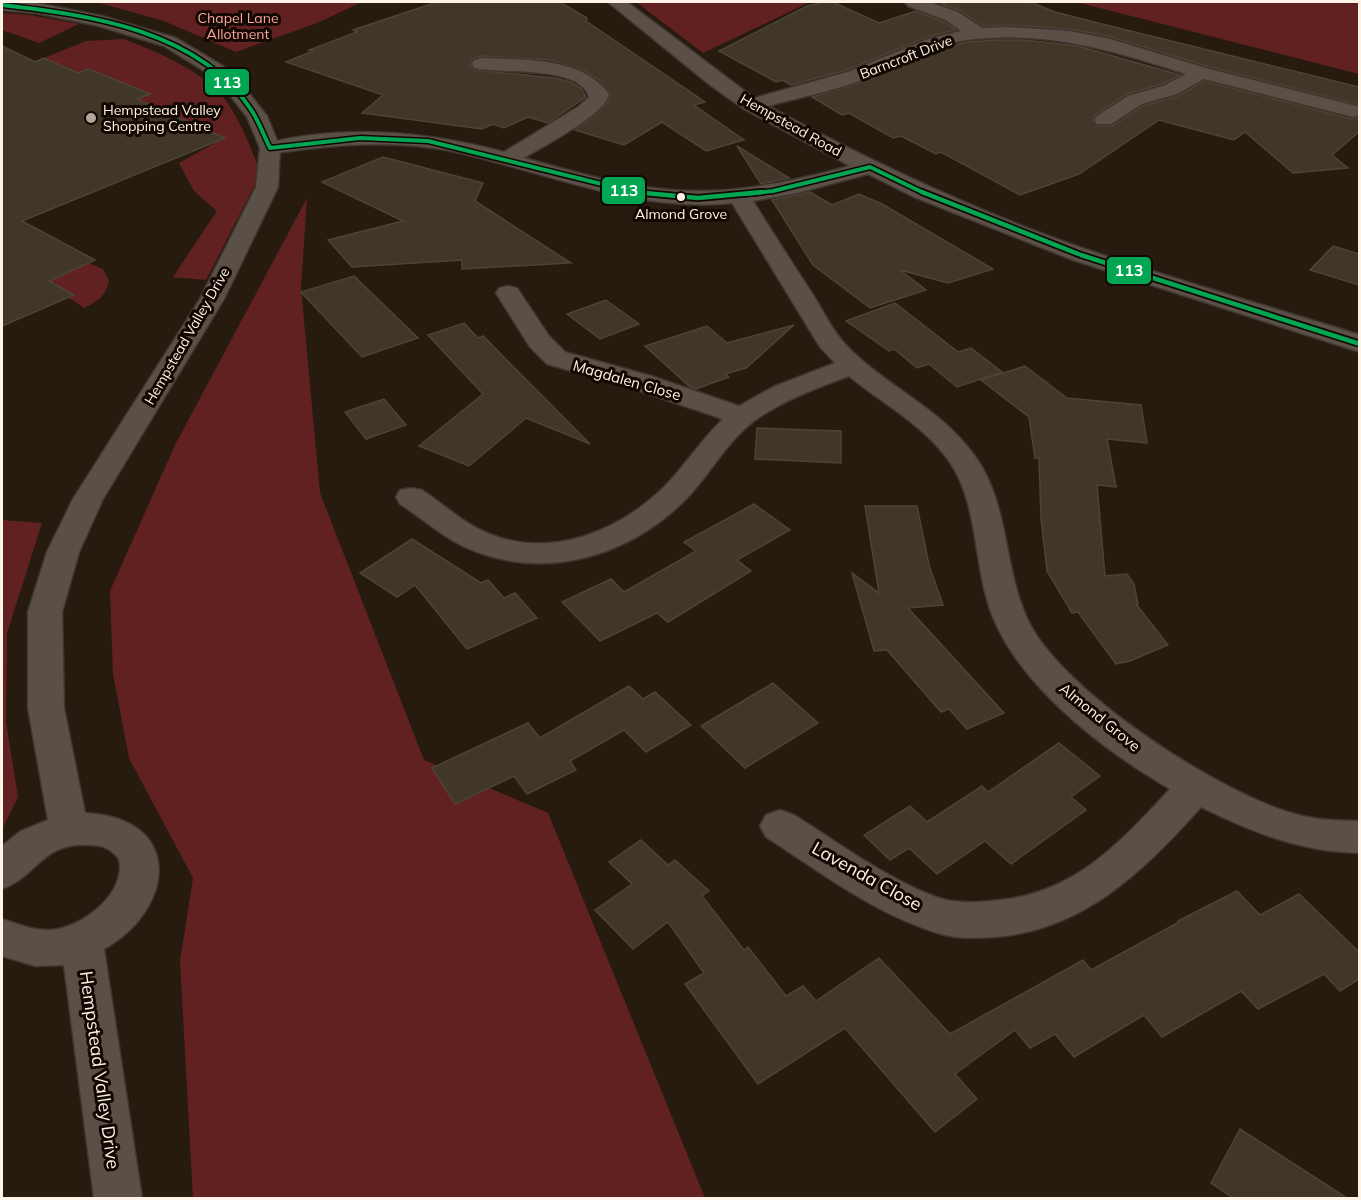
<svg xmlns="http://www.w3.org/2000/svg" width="1361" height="1200" viewBox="0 0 1361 1200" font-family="Mulish,sans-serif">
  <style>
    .green { fill: #622121 }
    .building { fill: #403728; stroke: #4d4338; stroke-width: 1.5 }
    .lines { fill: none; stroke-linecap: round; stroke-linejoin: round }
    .minor-casing { stroke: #3f362e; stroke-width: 3 }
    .tertiary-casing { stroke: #3f362e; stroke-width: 3 }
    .minor { fill: #5b5047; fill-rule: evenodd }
    .tertiary { fill: #5b5047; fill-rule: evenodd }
    .bus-1-far1-casing { stroke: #120802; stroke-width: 7 }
    .bus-1-casing { stroke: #120802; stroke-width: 8 }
    .bus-1-far1 { stroke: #00a651; stroke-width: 4 }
    .bus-1 { stroke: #00a651; stroke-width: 4.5 }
    .poi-dot { fill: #b3a79b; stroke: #120802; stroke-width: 2 }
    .bus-dot { fill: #fff2e7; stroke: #120802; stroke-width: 2 }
    .labels { text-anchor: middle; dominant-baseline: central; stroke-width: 6; stroke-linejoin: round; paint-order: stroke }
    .far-park-label { font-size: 14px; fill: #fda39f; stroke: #120802 }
    .far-street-label { font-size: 14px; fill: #fff2e7; stroke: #120802 }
    .far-poi-label { font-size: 14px; fill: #fff2e7; stroke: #120802; text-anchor: start }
    .bus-label { font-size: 14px; fill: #fff2e7; stroke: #120802 }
    .street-label { font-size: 15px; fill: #fff2e7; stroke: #120802 }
    .near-street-label { font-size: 18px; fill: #fff2e7; stroke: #120802 }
    .line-badge { stroke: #120802; stroke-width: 2 }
    .badge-label { font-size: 16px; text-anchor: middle; font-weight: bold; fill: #fff }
  </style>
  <rect width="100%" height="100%" fill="#271b0f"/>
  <g class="green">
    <polygon points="96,2 362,2 317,23 236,52 164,21"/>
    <polygon points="636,2 810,2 703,53"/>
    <polygon points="1076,2 1359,2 1359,74"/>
    <polygon points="2,13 29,15 79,24 39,43 2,30"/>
    <path d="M124 39C156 52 188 64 214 88 237 108 249 145 261 173L206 280 173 277 217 211 194 191 179 163 224 138 137 99 149 94 89 69 78 73 44 58 86 41Z"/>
    <polygon points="307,198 301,288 320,493 424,760 548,813 705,1198 193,1198 180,961 193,878 129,758 113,674 110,591 175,445"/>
    <path d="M89 263 103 269 109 281C105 296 98 302 84 308L68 297 74 294 48 281Z"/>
    <polygon points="2,520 42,523 7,633 6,722 18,797 2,829"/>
  </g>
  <g class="building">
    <polygon points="437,2 560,2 587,18 586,21 705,102 694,105 744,140 706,151 662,122 624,145 575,130 598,113 607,103 611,94 599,80 585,71 551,60 481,56 472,59 470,65 474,70 555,78 570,82 581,88 586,97 548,123 528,117 504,128 493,124 482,129 362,113 383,95 286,62 313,51 309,50 357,32 353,30"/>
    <polygon points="825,2 833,2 879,23 916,11 945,22 956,30 927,37 847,70 791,85 782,80 776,82 719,51 807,6"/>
    <polygon points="950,2 1030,2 1055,12 1094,22 1359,87 1359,105 1210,67 1111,37 1069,29 1007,25 983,26 959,10 941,4"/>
    <polygon points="996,40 1024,40 1078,46 1180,75 1162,84 1127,94 1095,115 1092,120 1097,126 1112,126 1143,106 1178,96 1204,81 1352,119 1359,117 1359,132 1332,155 1348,168 1293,173 1245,132 1234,140 1159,120 1079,174 1020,195 941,152 936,154 901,136 893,138 849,113 842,115 812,97 866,81 942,49 967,42"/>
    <polygon points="2,46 35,62 44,58 78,73 89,69 150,94 137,99 225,138 22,221 95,260 49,281 74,295 2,326"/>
    <polygon points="737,146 789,178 761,184"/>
    <polygon points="383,157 483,183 475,201 571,263 462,269 462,260 352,267 328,240 403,221 322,182"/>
    <polygon points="810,192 832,205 859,194 882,204 993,269 948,283 900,270 926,290 870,308 813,265 772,200"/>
    <polygon points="1333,246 1359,254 1359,285 1310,270"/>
    <polygon points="354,276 418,338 362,357 301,292"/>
    <polygon points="606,300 639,324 600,339 567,314"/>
    <polygon points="895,303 958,352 971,348 1002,372 957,387 929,364 917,368 894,349 889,351 846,321"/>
    <polygon points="464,323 478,338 483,336 590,444 526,418 469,466 419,446 483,394 428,335"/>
    <polygon points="794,325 746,368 725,374 729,377 696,389 689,386 645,346 707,326 727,343"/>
    <polygon points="1025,366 1067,398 1141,405 1147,443 1107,439 1116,487 1097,485 1105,576 1127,574 1134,584 1138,604 1136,604 1168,645 1130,661 1116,664 1078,612 1072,613 1047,571 1041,518 1039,458 1035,458 1029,417 981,380"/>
    <polygon points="384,399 406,425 366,439 345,412"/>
    <polygon points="757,428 841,431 841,463 755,459"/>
    <polygon points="754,504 790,530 737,560 751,571 668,622 657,613 600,641 562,602 611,579 624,592 696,551 684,542"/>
    <polygon points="865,506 917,506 929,565 943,605 908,608 1004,713 967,729 949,709 941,712 887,650 874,651 852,573 879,593"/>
    <polygon points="412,539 481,583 488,580 504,598 515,593 537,618 467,649 415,585 397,597 360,573"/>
    <polygon points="773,683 818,723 745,768 701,726"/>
    <polygon points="629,686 643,699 655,692 691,725 646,752 624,730 570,761 576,770 527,794 514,776 455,804 432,768 528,723 540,738"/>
    <polygon points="1059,743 1100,776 1071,797 1086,810 1011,864 985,841 937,874 909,848 890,860 864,835 910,806 927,822 982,786 988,792"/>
    <polygon points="641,840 668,865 675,860 709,891 702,896 744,950 748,947 786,996 803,986 816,1001 879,958 950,1034 1083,960 1091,970 1179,922 1178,921 1237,891 1260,915 1299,894 1359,952 1359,979 1340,991 1324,974 1258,1009 1241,991 1162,1037 1144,1015 1074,1057 1055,1034 1030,1048 1015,1030 955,1074 977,1099 935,1132 845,1028 758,1084 685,984 704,973 668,922 633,949 595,910 632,884 609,862"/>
    <polygon points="1240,1129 1347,1198 1233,1198 1211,1183"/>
  </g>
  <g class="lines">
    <defs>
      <path id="minor" d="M608 2H627L754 98 848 72 928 39 961 31 946 20 908 6 905 2H929L958 12 982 28 1007 27 1069 31 1110 39 1209 69 1360 107V115L1353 117 1204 79 1177 94 1142 104 1111 124H1097L1094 120 1097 116 1128 96 1163 86 1186 74C1112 50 1046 30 967 40 932 45 898 66 865 79 834 91 800 97 768 106 872 162 979 213 1091 251 1180 281 1270 307 1360 335V352L1073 260 914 197 868 174 797 193 753 201C773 233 794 266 815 298 824 313 833 331 845 344 884 386 940 407 974 455 1009 502 1003 563 1026 616 1056 688 1220 794 1295 814 1316 820 1338 821 1360 821V853C1301 852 1252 832 1201 807 1145 870 1084 930 995 937 978 938 958 939 941 934 876 915 822 873 766 837L760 826 766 815 780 810 794 815C839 843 885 878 936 897 952 903 973 903 990 901 1072 896 1117 846 1170 789 1101 749 1006 677 986 596 974 552 976 500 949 461 924 425 883 404 849 376 817 388 783 400 754 421 726 442 710 475 686 499 628 558 541 582 465 547 441 536 422 518 400 504L396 497 400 490 411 488 422 490C443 504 463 523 487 533 551 560 620 531 666 485 686 464 702 439 723 419L631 388 547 364 530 347 496 293 499 288 508 286 517 288 549 336 565 352 651 376 739 406 773 387 835 363 820 347 732 203C634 213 544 171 451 151 391 139 330 145 270 154L263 152 260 148 263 144C343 124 425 131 504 152L578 107 589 97C581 65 499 74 474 68L472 64 474 60 481 58C522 60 582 56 609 94 605 115 543 146 524 158 582 174 640 192 700 191 752 191 801 179 850 166L744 109 710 85Z"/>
      <path id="tertiary" d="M2 2 36 3 102 16 176 38 223 66 240 82 267 116 280 148 278 187 224 299 103 499 79 552 62 612 64 708 85 813C185 818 175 909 104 949L142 1198H94L64 965 35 966 2 956V919C18 924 33 931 52 930 83 927 127 893 119 859 111 849 103 845 91 845 42 841 38 876 2 889V846L21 831 48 820 28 708V612L47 552 73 499 200 299 256 187 260 148 247 117 226 90 209 74 164 46 99 26 36 13 2 10Z"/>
    </defs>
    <use href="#minor" class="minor-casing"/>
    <use href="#tertiary" class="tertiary-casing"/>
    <use href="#minor" class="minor"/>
    <use href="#tertiary" class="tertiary"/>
    <defs>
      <g id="bus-1-far1">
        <path d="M2 5C89 15 200 30 252 111 259 122 264 136 270 148L360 138 428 141 642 194"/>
        <polyline points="746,194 773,191 870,167 926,194"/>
      </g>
      <g id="bus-1">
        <polyline points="634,192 698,198 762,192"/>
        <polyline points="922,192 1081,255 1360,344"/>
      </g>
    </defs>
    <use href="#bus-1-far1" class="bus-1-far1-casing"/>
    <use href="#bus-1" class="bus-1-casing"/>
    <use href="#bus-1-far1" class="bus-1-far1"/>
    <use href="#bus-1" class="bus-1"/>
  </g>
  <circle class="poi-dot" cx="91" cy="118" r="6"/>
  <circle class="bus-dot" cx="681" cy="197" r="5"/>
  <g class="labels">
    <g class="far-park-label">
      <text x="238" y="18">Chapel Lane<tspan x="238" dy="16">Allotment</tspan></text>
    </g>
    <g class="far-street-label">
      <text transform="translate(906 57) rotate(-21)">Barncroft Drive</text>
      <text transform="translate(791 125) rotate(29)">Hempstead Road</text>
      <text transform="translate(187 336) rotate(-60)">Hempstead Valley Drive</text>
    </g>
    <g class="far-poi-label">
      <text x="103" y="110">Hempstead Valley<tspan x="103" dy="16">Shopping Centre</tspan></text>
    </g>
    <g class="bus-label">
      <text x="681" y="214">Almond Grove</text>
    </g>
    <g class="street-label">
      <text transform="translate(627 380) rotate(16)">Magdalen Close</text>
      <text transform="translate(1100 717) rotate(39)">Almond Grove</text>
    </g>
    <g class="near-street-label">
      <text transform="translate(867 876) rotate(29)">Lavenda Close</text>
      <text transform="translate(100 1070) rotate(82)">Hempstead Valley Drive</text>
    </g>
  </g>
  <g class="line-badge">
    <rect x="204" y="68" width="46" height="28" rx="6" fill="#00a651"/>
    <rect x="601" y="176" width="45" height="29" rx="6" fill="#00a651"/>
    <rect x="1106" y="256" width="46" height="29" rx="6" fill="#00a651"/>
  </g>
  <g class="badge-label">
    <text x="227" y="88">113</text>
    <text x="624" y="196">113</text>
    <text x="1129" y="276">113</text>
  </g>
  <rect width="1361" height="1200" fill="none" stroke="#fff2e7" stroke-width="6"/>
</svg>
